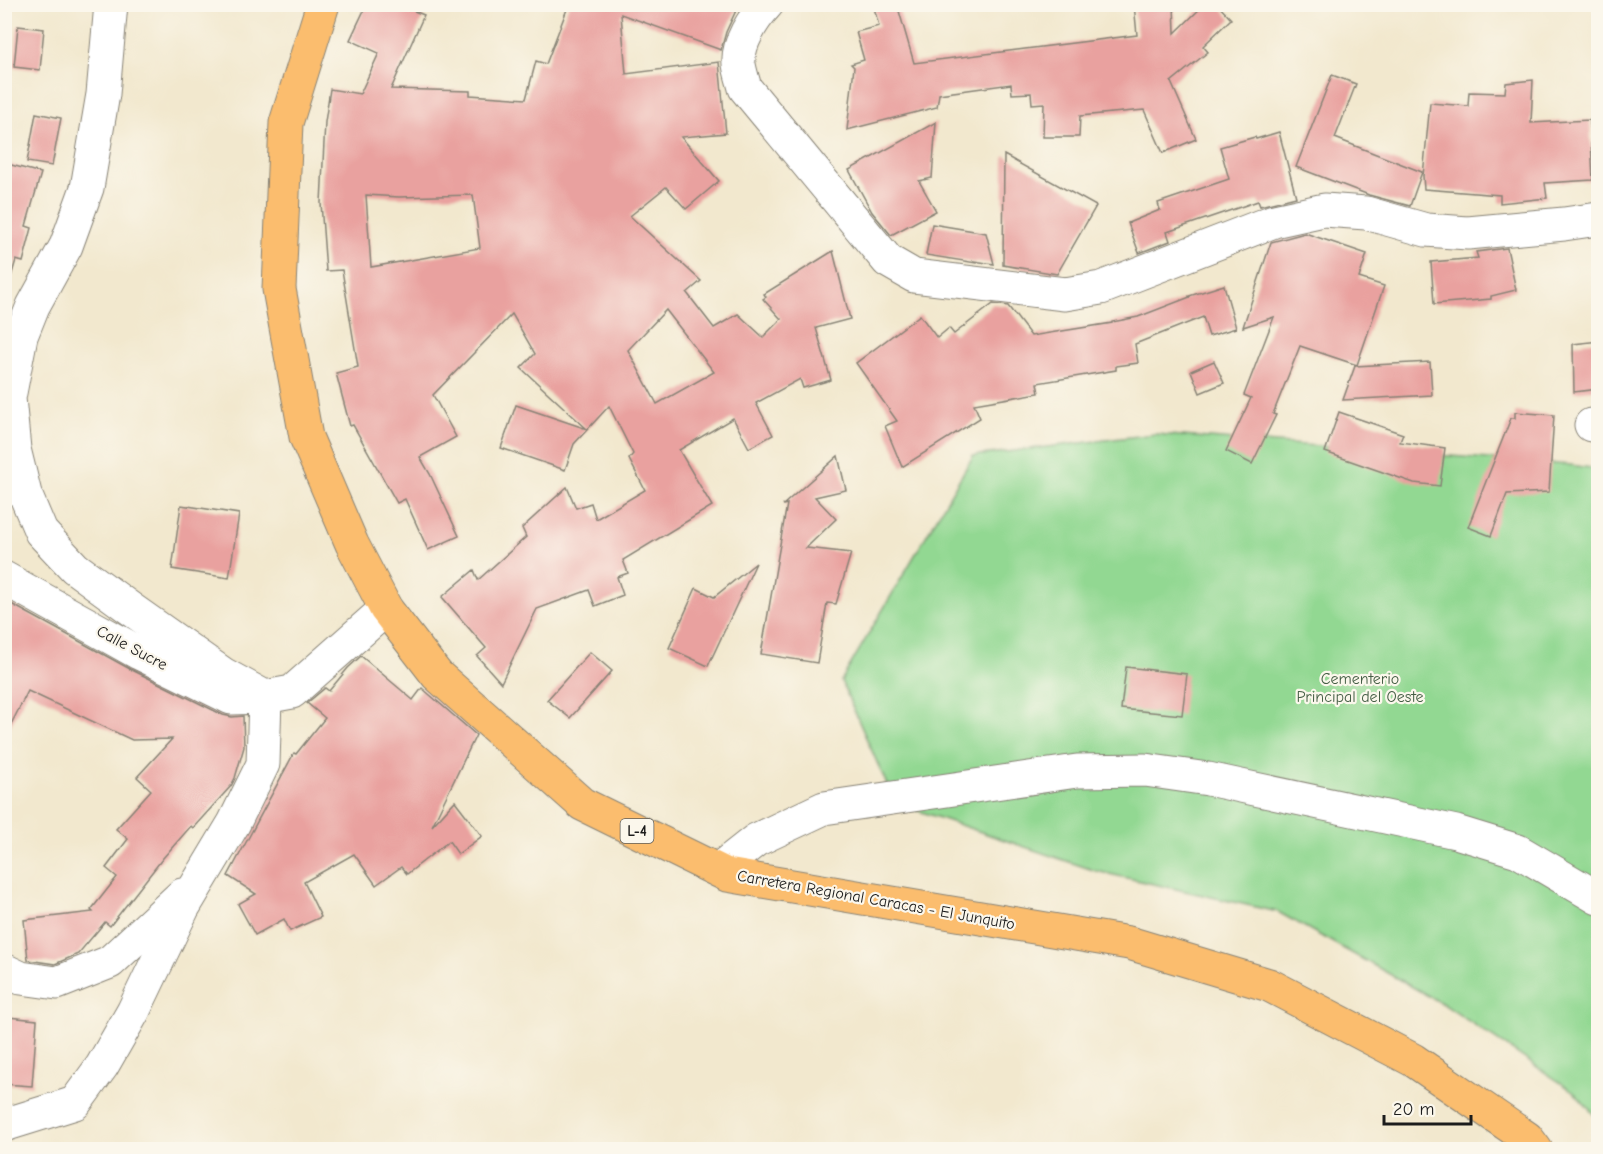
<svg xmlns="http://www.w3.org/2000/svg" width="1603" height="1154" viewBox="0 0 1603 1154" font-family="'Comic Neue',sans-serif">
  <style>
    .green { fill: #92d892; stroke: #577a57; stroke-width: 1.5 }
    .building { fill: #e9a19f; fill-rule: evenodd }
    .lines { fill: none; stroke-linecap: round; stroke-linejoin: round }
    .minor-casing { stroke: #878275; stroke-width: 35 }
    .major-casing { stroke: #878275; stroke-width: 35 }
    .minor { stroke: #fff; stroke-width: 33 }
    .major { stroke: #fbbd6e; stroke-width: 33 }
    .labels { text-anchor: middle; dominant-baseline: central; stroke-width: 4.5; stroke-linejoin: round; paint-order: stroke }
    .shield { fill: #fbf7ec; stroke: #5f5e5a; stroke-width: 1.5 }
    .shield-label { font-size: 15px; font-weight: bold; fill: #1c1c1c }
    .street-label { font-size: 16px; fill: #1c1c1c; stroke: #fbf7ec }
    .park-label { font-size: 16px; fill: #455e45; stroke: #fbf7ec }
  </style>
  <rect width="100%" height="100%" fill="#fbf7ec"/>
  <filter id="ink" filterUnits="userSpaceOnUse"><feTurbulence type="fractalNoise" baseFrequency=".0167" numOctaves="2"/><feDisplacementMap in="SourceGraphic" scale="12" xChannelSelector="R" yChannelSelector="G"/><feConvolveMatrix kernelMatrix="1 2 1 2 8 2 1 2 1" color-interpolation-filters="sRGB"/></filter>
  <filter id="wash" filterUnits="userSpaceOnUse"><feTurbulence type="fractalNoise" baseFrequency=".008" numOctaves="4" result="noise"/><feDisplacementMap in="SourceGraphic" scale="24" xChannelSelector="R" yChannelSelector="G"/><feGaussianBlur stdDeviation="1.35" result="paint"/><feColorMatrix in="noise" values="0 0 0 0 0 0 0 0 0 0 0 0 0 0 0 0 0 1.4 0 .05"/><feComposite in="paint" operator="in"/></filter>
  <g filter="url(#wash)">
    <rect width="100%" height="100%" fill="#f2e8ce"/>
    <polygon class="green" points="1155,434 1570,465 1598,469 1598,1119 1573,1091 1443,1004 1278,912 1096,871 895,803 841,681 973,456"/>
    <g id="blocks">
      <g class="building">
        <path d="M367 4H417L414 11 424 15 391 89 470 91V95L526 99 536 61 546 64 569 4H739L726 32 721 50 621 14 626 74 719 62 726 133 681 137 719 181 686 209 666 187 630 216 701 281 687 293 714 328 738 314 763 337 781 319 763 299 766 297 764 294 833 251 850 319 816 328 831 380 803 388 800 379 756 403 773 435 749 448 733 418 679 450 712 506 623 560 628 573 617 577 623 595 595 606 589 590 537 609 501 683 477 656 486 648 442 597 474 570 478 580 526 537 522 528 567 487 576 508 591 503 596 519 645 490 629 459 633 454 609 406 574 444 565 470 501 448 516 405 587 429 521 368 535 354 512 314 433 395 456 437 420 457 430 474 459 536 428 550 405 499 397 503 353 425 350 426 336 373 358 367 342 270 326 271 321 203 325 122 330 89 360 94 379 53 350 40ZM366 195 399 197 473 195 480 248 371 267ZM666 310 714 372 657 404 628 350Z"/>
        <polygon points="873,4 897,4 914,63 1137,35 1134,4 1174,4 1175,33 1205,4 1217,4 1231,19 1203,46 1208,52 1171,82 1196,139 1163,153 1144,110 1080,116 1079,137 1043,137 1044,103 1032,104 1031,93 1012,94 1011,84 939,94 937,107 847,130 854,67 851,64 864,60 856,32 879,26"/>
        <polygon points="18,26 44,29 40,70 14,67"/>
        <polygon points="1332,75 1356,84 1335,138 1422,172 1410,206 1369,195 1296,167"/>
        <polygon points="1533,80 1531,123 1590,120 1593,180 1545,183 1547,198 1500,203 1500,195 1424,189 1423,176 1430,103 1468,106 1469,92 1505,93 1506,83"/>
        <polygon points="36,113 61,118 52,166 27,162"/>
        <polygon points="936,122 932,178 919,181 936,211 891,235 872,212 849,170"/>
        <polygon points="1279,132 1296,197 1260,206 1258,201 1167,232 1170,241 1139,253 1128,223 1160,210 1158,203 1229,179 1220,147 1255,137 1256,139"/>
        <polygon points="1004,155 1096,206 1057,274 1003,265"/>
        <polygon points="4,163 41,173 26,226 32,228 23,262 16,260 11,277 4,276"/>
        <polygon points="932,224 986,233 994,264 974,261 976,263 926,255"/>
        <polygon points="1305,233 1367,254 1359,278 1384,286 1357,365 1300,346 1273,414 1276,415 1252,464 1226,451 1251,398 1244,395 1274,317 1243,327 1271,242"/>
        <polygon points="1507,248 1516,290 1491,296 1491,299 1434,304 1431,262 1478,258 1476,252"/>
        <polygon points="1224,285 1236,328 1209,336 1203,317 1135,344 1138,363 1116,366 1116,370 1037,383 1039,393 974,404 980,418 902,467 885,426 897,421 856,363 920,315 937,338 949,328 954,334 993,304 1008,306 1031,336 1112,323 1112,322 1138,317 1190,297 1189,296"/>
        <polygon points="1599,341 1599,389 1574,392 1573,344"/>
        <polygon points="1214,361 1224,383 1200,393 1191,371"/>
        <polygon points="1430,362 1432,395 1343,400 1355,366"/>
        <polygon points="1339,412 1403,434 1400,442 1445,448 1440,486 1414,483 1325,452"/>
        <polygon points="1515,412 1554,415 1549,492 1507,494 1491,536 1468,527 1511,418 1515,418"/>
        <polygon points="838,456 846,490 815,497 836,519 806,548 851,553 836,604 827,603 817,663 761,654 787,504 783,505"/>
        <polygon points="181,505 239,514 229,578 172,569"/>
        <polygon points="756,563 708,666 669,648 696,588 714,597"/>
        <polygon points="4,600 130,669 223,715 232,717 243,716 244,747 235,778 231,786 193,828 191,826 163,858 110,926 105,922 78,954 55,964 28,960 24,920 93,912 91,910 117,877 106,868 128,839 116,829 151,790 137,777 172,739 132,740 28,691 4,738"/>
        <polygon points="590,652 612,671 570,718 547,700"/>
        <polygon points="361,656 413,700 422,688 476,735 432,826 455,801 482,836 458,854 449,841 407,874 401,867 376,885 354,854 304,882 321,917 290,931 284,919 255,935 238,904 256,894 228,876 294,753 296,754 325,718 307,703 325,688 329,691 348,668"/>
        <polygon points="1126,667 1187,674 1182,715 1121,709"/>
        <polygon points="8,1017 37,1020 32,1086 4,1084 4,1061"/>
      </g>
    </g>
  </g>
  <g filter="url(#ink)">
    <use href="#blocks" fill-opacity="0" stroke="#878275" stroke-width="1.5"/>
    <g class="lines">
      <defs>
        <g id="minor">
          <polyline points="111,4 103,94 87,188 66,246 33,306 21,336 9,398 14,449 25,494 41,532 75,568 131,609 223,674 265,697 292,692 386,609"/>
          <path d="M767 4C753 19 737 44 739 64 740 72 743 80 745 88L888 261 914 276 1065 294 1101 288 1274 221 1324 210 1366 213 1426 230 1468 233 1564 224 1598 219"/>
          <polyline points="1591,425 1598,426"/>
          <polyline points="4,578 139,653 231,698 265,697 263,764 234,823 183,908 133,1012 102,1066 75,1103 4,1125"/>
          <polyline points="718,870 756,840 824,808 1077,771 1145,770 1208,779 1456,832 1518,851 1598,898"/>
          <polyline points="4,970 21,978 57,983 110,962 182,895"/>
        </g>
        <polyline id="major" points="323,4 286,123 279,289 306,437 352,544 386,609 437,675 582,804 727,875 1129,943 1269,985 1413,1060 1527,1138 1536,1150"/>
      </defs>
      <use href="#minor" class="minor-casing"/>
      <use href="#major" class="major-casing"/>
      <use href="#minor" class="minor"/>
      <use href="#major" class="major"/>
    </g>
  </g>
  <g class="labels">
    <rect class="shield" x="620.5" y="819" width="33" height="24" rx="4.5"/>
    <g class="shield-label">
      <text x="637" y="831">L-4</text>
    </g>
    <g class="street-label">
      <text transform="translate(132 648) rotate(28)">Calle Sucre</text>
      <text transform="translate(876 900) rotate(10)">Carretera Regional Caracas - El Junquito</text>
    </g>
    <g class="park-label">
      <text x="1360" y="679">Cementerio<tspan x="1360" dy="18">Principal del Oeste</tspan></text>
    </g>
  </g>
  <rect width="1603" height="1154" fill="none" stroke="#fbf7ec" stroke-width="24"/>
  <path d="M1384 1115v9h87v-9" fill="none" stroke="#1c1c1c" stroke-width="3"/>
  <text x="1393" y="1115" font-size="18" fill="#1c1c1c" stroke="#fbf7ec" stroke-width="4.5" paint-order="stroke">20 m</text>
</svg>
